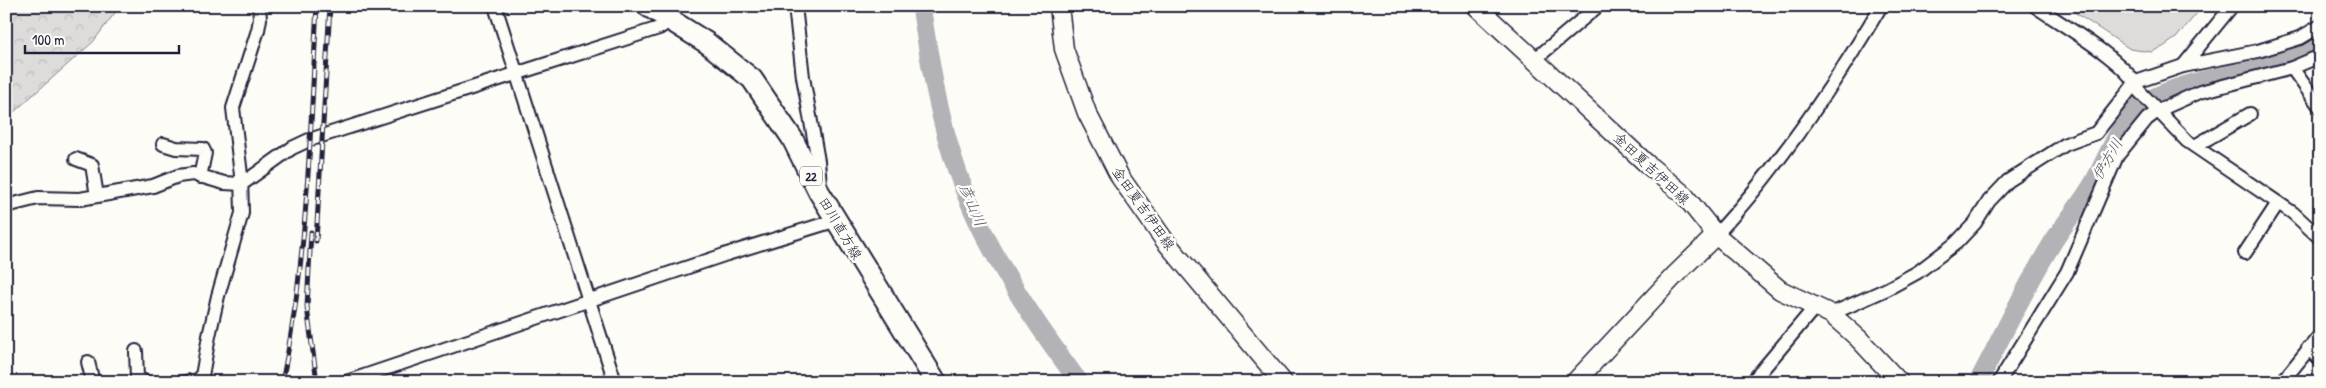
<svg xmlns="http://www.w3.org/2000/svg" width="2326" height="388" viewBox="0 0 2326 388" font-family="'Patrick Hand','Klee One',sans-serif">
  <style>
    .grass { fill: #dddcdb; stroke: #807f8b }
    .forest { fill: url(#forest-crowns); stroke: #807f8b }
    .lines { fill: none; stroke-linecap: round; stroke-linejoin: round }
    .river { stroke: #b2b2b7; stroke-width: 19 }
    .street-casing { stroke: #22223b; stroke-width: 16 }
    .secondary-casing { stroke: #22223b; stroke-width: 21 }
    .primary-casing { stroke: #22223b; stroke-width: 24 }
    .street { stroke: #fdfcf7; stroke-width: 12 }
    .secondary { stroke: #fdfcf7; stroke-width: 18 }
    .primary { stroke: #fdfcf7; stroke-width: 20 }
    .rail-casing { stroke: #22223b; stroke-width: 5 }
    .rail { stroke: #fdfcf7; stroke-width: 3; stroke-dasharray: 9; stroke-linecap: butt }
    .labels { text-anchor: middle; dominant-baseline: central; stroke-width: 5; stroke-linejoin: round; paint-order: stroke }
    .shield { fill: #fdfcf7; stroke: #646373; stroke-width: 1 }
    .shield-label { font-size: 12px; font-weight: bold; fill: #22223b }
    .street-label { font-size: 14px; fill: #22223b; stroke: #fdfcf7 }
    .water-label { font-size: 15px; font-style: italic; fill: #545466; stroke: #fdfcf7 }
  </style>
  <defs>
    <pattern id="forest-crowns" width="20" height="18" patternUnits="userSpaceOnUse" patternTransform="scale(1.25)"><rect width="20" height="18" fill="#dddcdb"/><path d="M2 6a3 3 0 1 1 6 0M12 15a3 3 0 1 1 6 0" fill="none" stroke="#bdbcbd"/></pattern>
  </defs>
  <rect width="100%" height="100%" fill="#fdfcf7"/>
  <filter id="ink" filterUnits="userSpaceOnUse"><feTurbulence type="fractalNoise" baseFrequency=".02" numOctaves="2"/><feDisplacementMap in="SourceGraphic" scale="10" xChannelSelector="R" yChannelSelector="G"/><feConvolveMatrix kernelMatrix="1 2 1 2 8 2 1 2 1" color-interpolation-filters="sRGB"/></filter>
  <g filter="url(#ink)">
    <polygon class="grass" points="2065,6 2203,6 2176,38 2163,47 2151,52 2130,49"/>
    <polygon class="forest" points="6,6 120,6 93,42 6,119"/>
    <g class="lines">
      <g class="river">
        <path d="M921 6C930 64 939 121 959 176 985 249 1033 320 1079 382"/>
        <path d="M1978 382C2003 335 2025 287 2053 242 2066 221 2082 203 2094 182 2108 157 2121 116 2147 101 2201 71 2271 77 2320 38"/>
      </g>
      <defs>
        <g id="street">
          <polyline points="495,6 615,382"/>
          <polyline points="795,6 803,77 818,161 820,184"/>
          <path d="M2035 6C2062 25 2130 63 2139 91L2187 141 2293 213 2320 238"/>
          <polyline points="1533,61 1598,6"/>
          <polyline points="2183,66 2232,6"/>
          <polyline points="2292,68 2320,107"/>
          <polyline points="163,144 176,148 203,149 205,153 200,177"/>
          <polyline points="2195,146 2250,114"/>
          <polyline points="76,159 92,165 97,196"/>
          <polyline points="6,206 38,198 80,199 97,196 153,186 178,176 193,174 224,183 242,184 292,148 309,140 659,28 670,21 672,6"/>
          <path d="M1716 235C1779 166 1833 87 1881 6"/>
          <polyline points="2245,253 2278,203"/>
          <polyline points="1831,314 1887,289 1918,272 1956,243 1975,223 1989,201 2008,181 2066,144 2096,133 2136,82 2183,66 2258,51 2300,38 2320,26"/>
          <polyline points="2308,348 2320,360"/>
          <polyline points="136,351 137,378 146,382"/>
          <polyline points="88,362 93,382"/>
          <polyline points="184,382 201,380"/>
          <polyline points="201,382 209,336 218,296 242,213 241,175 233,108 258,30 260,19 259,6"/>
          <polyline points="346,382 727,254 837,220"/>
          <polyline points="1752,382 1815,307"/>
          <polyline points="1999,382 2067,272 2117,156 2147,119 2159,110 2200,92 2292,68 2320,56"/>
          <polyline points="2282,382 2320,335"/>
        </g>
        <g id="secondary">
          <polyline points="1059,6 1064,49 1087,113 1120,177 1165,241 1283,382"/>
          <polyline points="1476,6 1647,164 1684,195 1716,235 1780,290 1831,314 1858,338 1899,382"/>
          <polyline points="1575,382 1675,275 1716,235"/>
        </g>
        <polyline id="primary" points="648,6 707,43 752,79 792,138 819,192 936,382"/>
      </defs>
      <use href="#street" class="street-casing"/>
      <use href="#secondary" class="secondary-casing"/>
      <use href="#primary" class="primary-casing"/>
      <use href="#street" class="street"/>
      <use href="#secondary" class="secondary"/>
      <use href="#primary" class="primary"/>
      <defs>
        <g id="rail">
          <polyline points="311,232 307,307 317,382"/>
          <polyline points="316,241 330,6"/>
          <path d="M282 382C308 259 310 132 317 6"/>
        </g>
      </defs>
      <use href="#rail" class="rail-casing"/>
      <use href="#rail" class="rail"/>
    </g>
  </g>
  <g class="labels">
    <rect class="shield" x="800" y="166.5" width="22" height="19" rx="4"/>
    <g class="shield-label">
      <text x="811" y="176">22</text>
    </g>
    <g class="street-label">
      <text transform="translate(1652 168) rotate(43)">金田夏吉伊田線</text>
      <text transform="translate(1144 208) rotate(55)">金田夏吉伊田線</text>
      <text transform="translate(841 228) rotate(59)">田川直方線</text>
    </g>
    <g class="water-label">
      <text transform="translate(2107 159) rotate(-60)">伊方川</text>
      <text transform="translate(973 205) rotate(67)">彦山川</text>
    </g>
  </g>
  <rect width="2326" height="388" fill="none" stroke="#fdfcf7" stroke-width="25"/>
  <rect x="12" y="12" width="2301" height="363" fill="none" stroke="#22223b" stroke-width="2" filter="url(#ink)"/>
  <path d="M25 45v8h154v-8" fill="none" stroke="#22223b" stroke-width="2.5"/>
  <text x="32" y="45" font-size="15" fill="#22223b" stroke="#fdfcf7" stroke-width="4" paint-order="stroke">100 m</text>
</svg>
